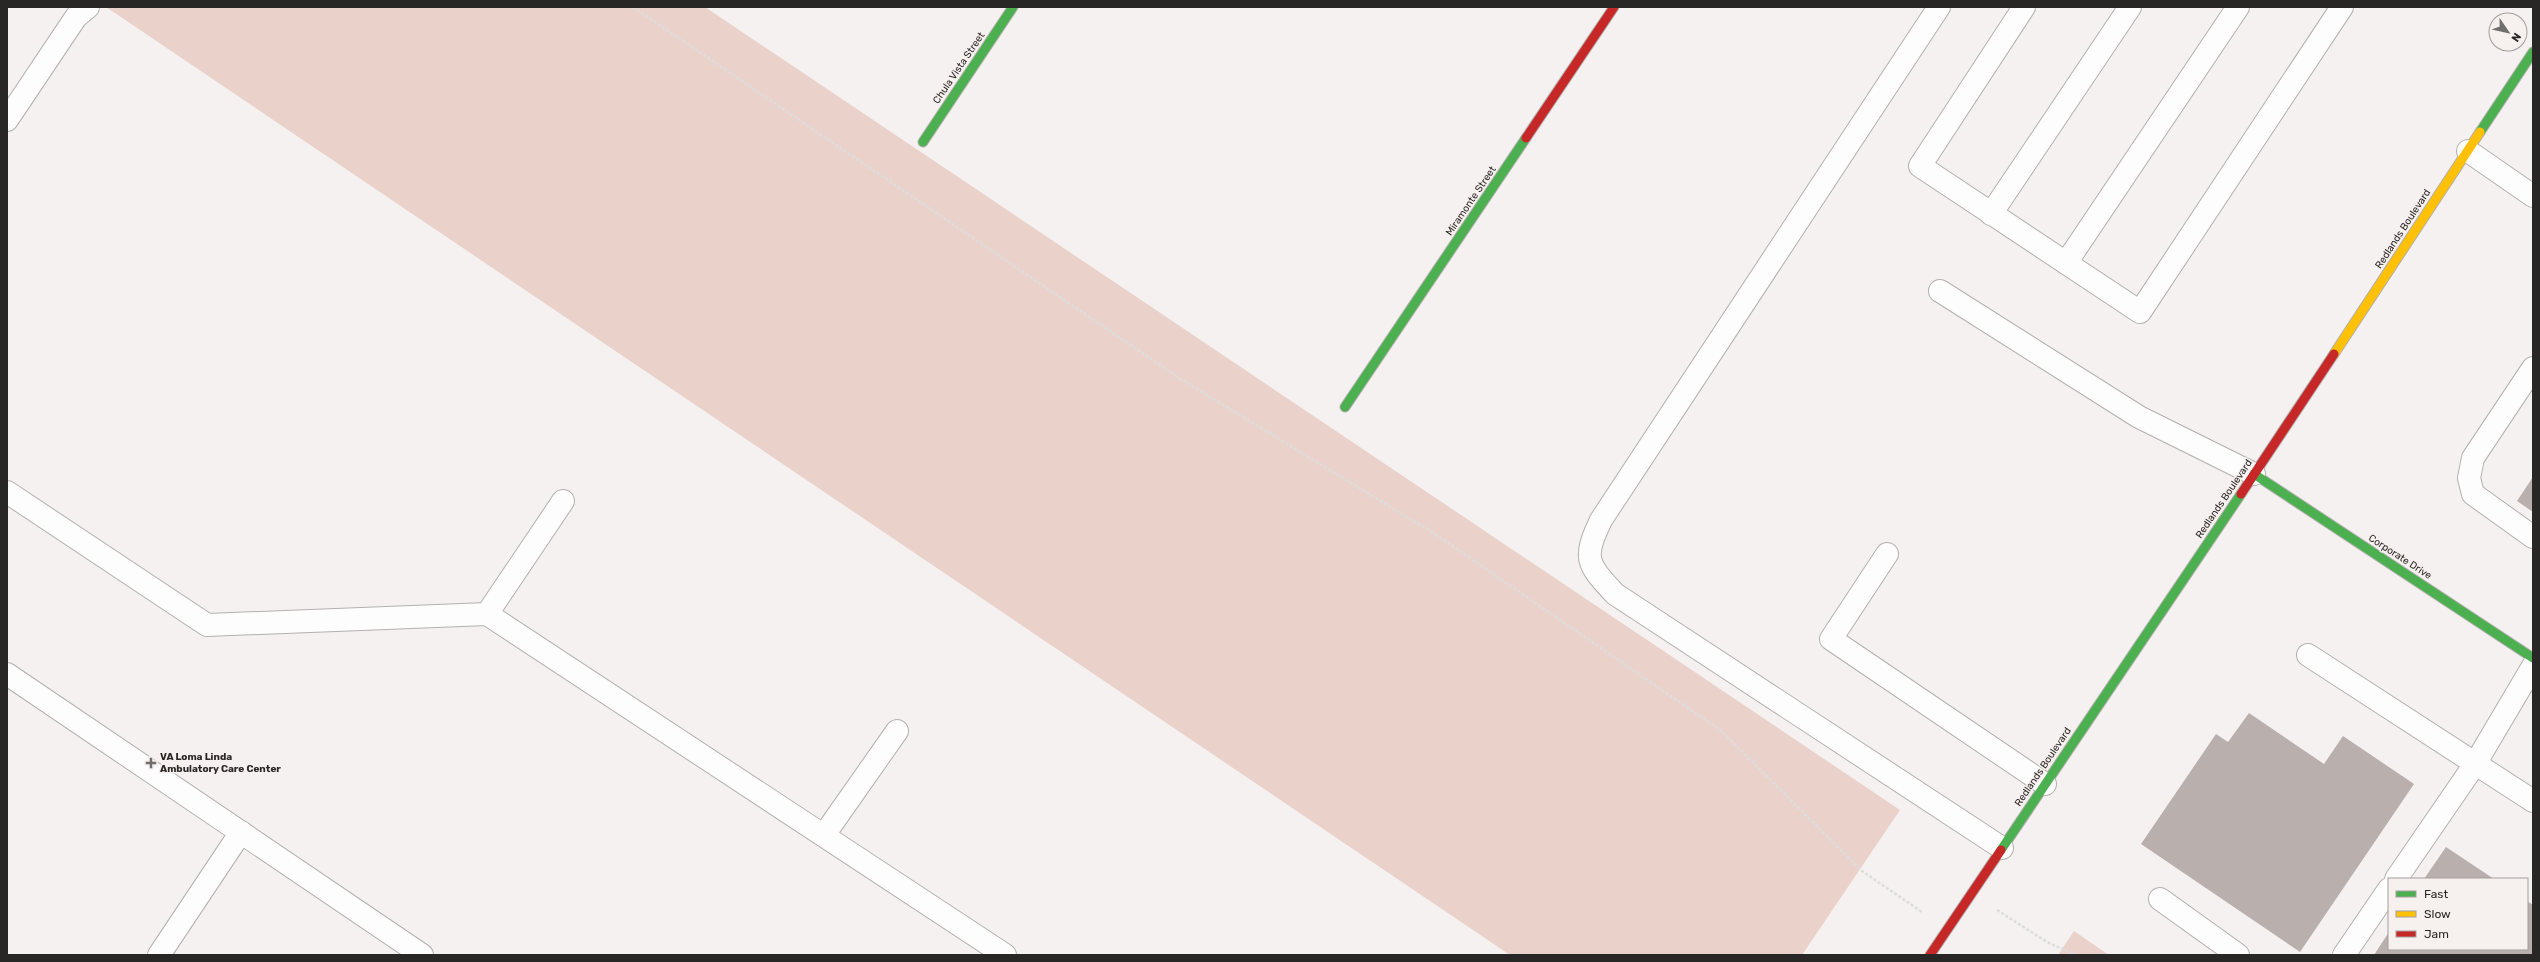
<svg xmlns="http://www.w3.org/2000/svg" width="2540" height="962" viewBox="0 0 2540 962" font-family="Rubik,sans-serif">
  <style>
    .green { fill: #ead2cb }
    .building { fill: #b9b0ad }
    .lines { fill: none; stroke-linecap: round; stroke-linejoin: round }
    .lane-casing { stroke: #b3b0af; stroke-width: 24 }
    .fast-casing { stroke: #b3b0af; stroke-width: 11 }
    .slow-casing { stroke: #b3b0af; stroke-width: 11 }
    .jam-casing { stroke: #b3b0af; stroke-width: 11 }
    .path { stroke: #dcdcdc; stroke-width: 2.5; stroke-dasharray: 3 2; stroke-linecap: butt }
    .lane { stroke: #fdfdfd; stroke-width: 22 }
    .fast { stroke: #4caf50; stroke-width: 9 }
    .slow { stroke: #ffc107; stroke-width: 9 }
    .jam { stroke: #c62828; stroke-width: 9 }
    .poi-dot { fill: #706e6d; stroke: #f6f0ee; stroke-width: 1.5 }
    .labels { text-anchor: middle; dominant-baseline: central; stroke-width: 3; stroke-linejoin: round; paint-order: stroke }
    .street-label { font-size: 10px; fill: #292726; stroke: #f6f0ee }
    .poi-label { font-size: 10px; font-weight: bold; fill: #292726; stroke: #f6f0ee; text-anchor: start }
  </style>
  <rect width="100%" height="100%" fill="#f4f1f0"/>
  <g class="green">
    <polygon points="106,7 705,7 1900,810 1802,955 1510,955"/>
    <polygon points="2074,931 2109,955 2058,955"/>
  </g>
  <g class="building">
    <polygon points="2533,477 2533,512 2517,501"/>
    <polygon points="2249,713 2324,764 2343,736 2414,784 2300,952 2141,844 2216,734 2228,742"/>
    <polygon points="2446,847 2494,879 2424,879"/>
    <polygon points="2527,901 2533,905 2533,955 2374,955 2389,932 2389,949 2527,949"/>
  </g>
  <g class="lines">
    <defs>
      <g id="lane">
        <path d="M1939 7 1601 520C1583 558 1586 563 1615 594L2002 848"/>
        <polyline points="2024,7 1920,166 2140,312 2342,7"/>
        <polyline points="7,120 76,17 88,7"/>
        <polyline points="2468,151 2533,196"/>
        <polyline points="1991,214 2130,7"/>
        <polyline points="2066,263 2238,7"/>
        <polyline points="1940,291 2139,417 2254,474"/>
        <polyline points="2533,368 2473,458 2469,478 2473,494 2533,537"/>
        <polyline points="7,492 207,625 487,614 1005,955"/>
        <polyline points="1887,554 1831,639 2045,784"/>
        <polyline points="487,614 563,501"/>
        <polyline points="2308,655 2533,801"/>
        <polyline points="7,674 422,955"/>
        <polyline points="824,835 897,731"/>
        <polyline points="2396,879 2475,764 2533,666"/>
        <polyline points="2160,899 2238,955"/>
        <polyline points="159,955 241,832"/>
        <polyline points="2344,955 2389,889"/>
      </g>
      <g id="fast">
        <polyline points="2480,132 2533,52"/>
        <polyline points="923,142 1013,7"/>
        <polyline points="1345,407 1526,138"/>
        <polyline points="2254,474 2533,658"/>
        <polyline points="2001,850 2241,494"/>
      </g>
      <polyline id="slow" points="2334,354 2480,132"/>
      <g id="jam">
        <polyline points="1526,138 1614,7"/>
        <polyline points="2241,494 2334,354"/>
        <polyline points="1930,955 2001,850"/>
      </g>
    </defs>
    <use href="#lane" class="lane-casing"/>
    <use href="#fast" class="fast-casing"/>
    <use href="#slow" class="slow-casing"/>
    <use href="#jam" class="jam-casing"/>
    <g class="path">
      <polyline points="633,7 1179,378 1438,536 1720,730 1862,871 1922,912"/>
      <polyline points="1997,910 2047,942 2076,955"/>
    </g>
    <use href="#lane" class="lane"/>
    <use href="#fast" class="fast"/>
    <use href="#slow" class="slow"/>
    <use href="#jam" class="jam"/>
  </g>
  <path class="poi-dot" d="M149 757h4v4h4v4h-4v4h-4v-4h-4v-4h4z"/>
  <g class="labels">
    <g class="street-label">
      <text transform="translate(959 68) rotate(-56)">Chula Vista Street</text>
      <text transform="translate(1471 201) rotate(-56)">Miramonte Street</text>
      <text transform="translate(2403 229) rotate(-57)">Redlands Boulevard</text>
      <text transform="translate(2224 499) rotate(-56)">Redlands Boulevard</text>
      <text transform="translate(2400 557) rotate(33)">Corporate Drive</text>
      <text transform="translate(2043 767) rotate(-56)">Redlands Boulevard</text>
    </g>
    <g class="poi-label">
      <text x="160" y="757">VA Loma Linda<tspan x="160" dy="12">Ambulatory Care Center</tspan></text>
    </g>
  </g>
  <rect width="2540" height="962" fill="none" stroke="#292726" stroke-width="16"/>
  <rect x="2388" y="878" width="140" height="72" fill="#f6f0ee" stroke="#a4a09e"/>
  <rect x="2396" y="891" width="20" height="6" fill="#4caf50" stroke="#a4a09e"/>
  <text x="2424" y="898" font-size="12" fill="#292726">Fast</text>
  <rect x="2396" y="911" width="20" height="6" fill="#ffc107" stroke="#a4a09e"/>
  <text x="2424" y="918" font-size="12" fill="#292726">Slow</text>
  <rect x="2396" y="931" width="20" height="6" fill="#c62828" stroke="#a4a09e"/>
  <text x="2424" y="938" font-size="12" fill="#292726">Jam</text>
  <g transform="translate(2508 32) rotate(124)"><circle r="19" fill="#f6f0ee" stroke="#a4a09e"/>
  <path d="M0-3L7 15L0 10L-7 15Z" fill="#706e6d"/>
  <text y="-6" font-size="11" font-weight="bold" text-anchor="middle" fill="#292726">N</text>
  </g>
</svg>
